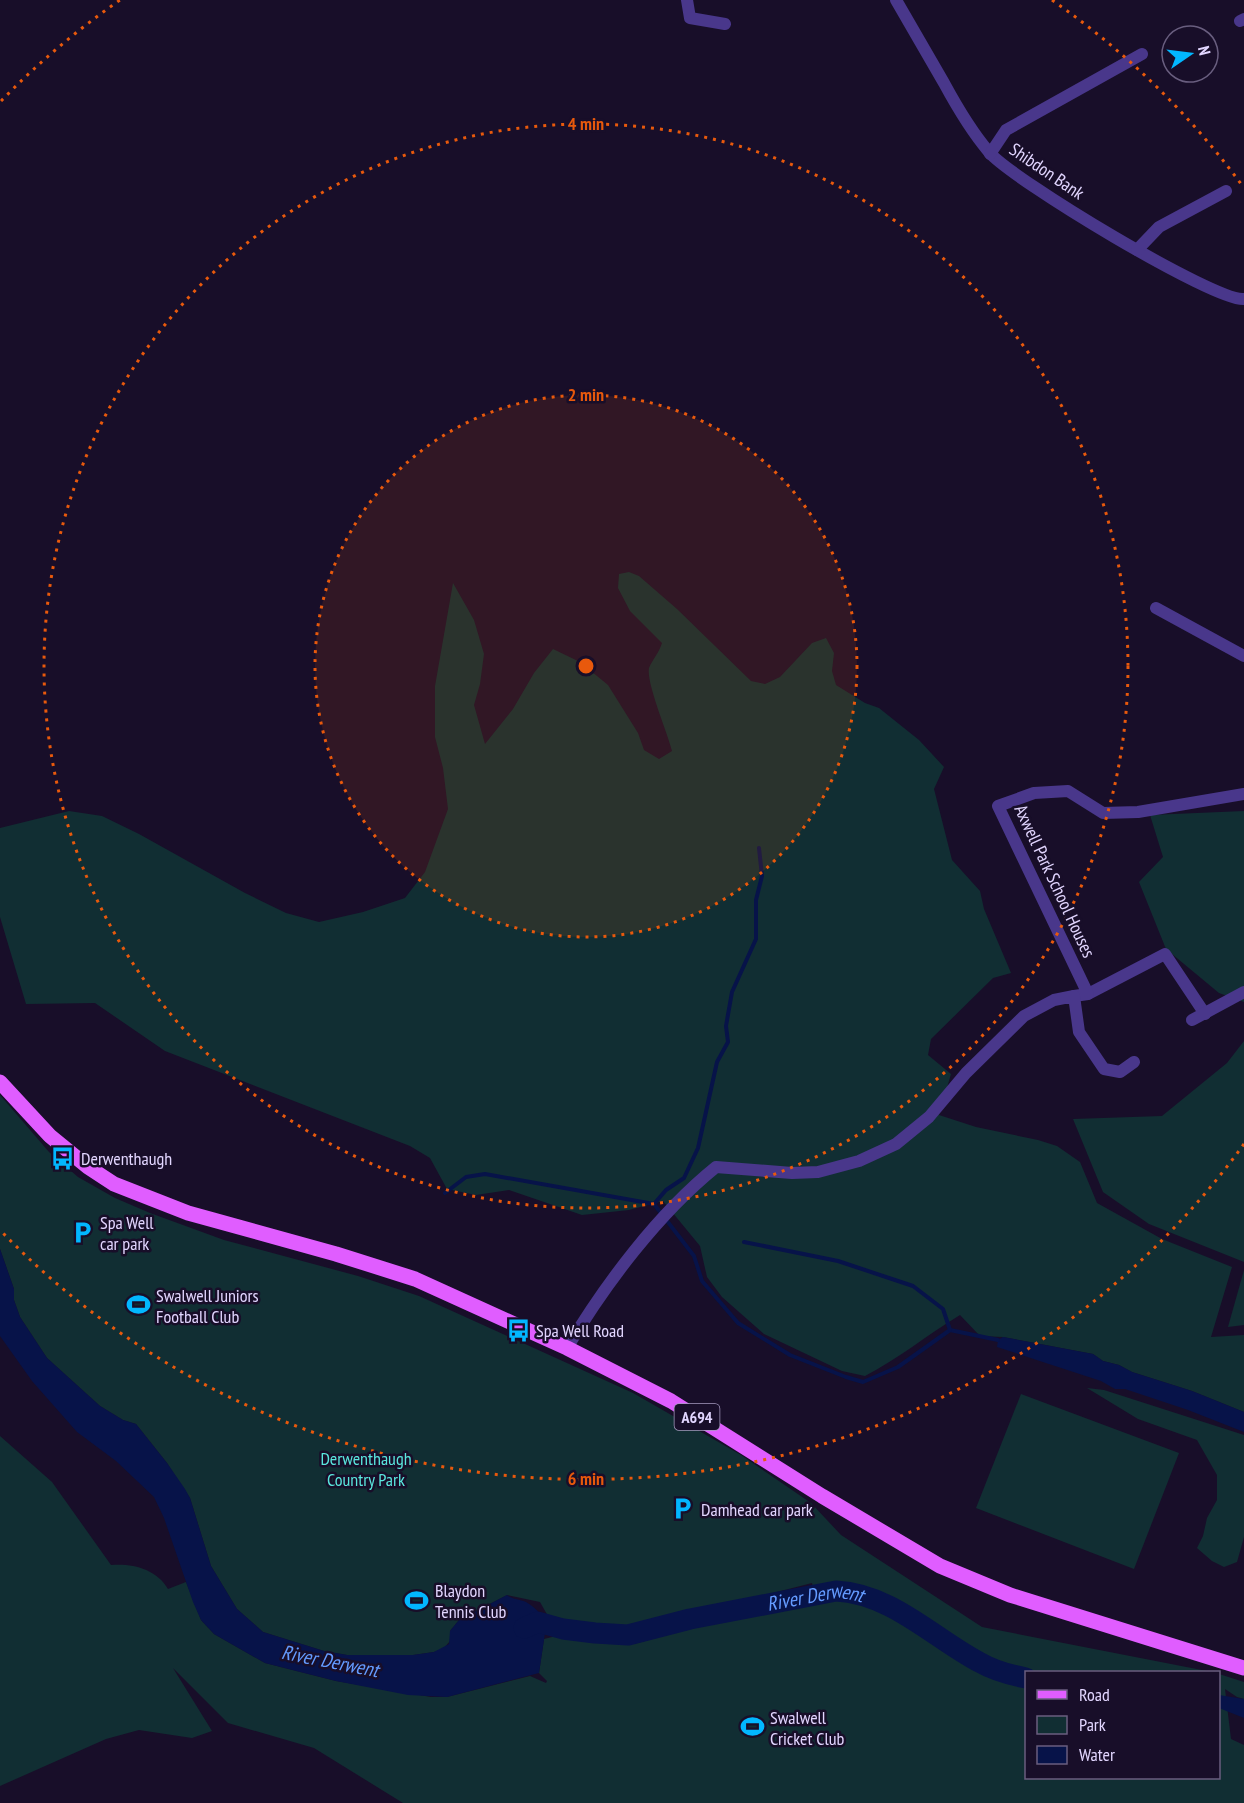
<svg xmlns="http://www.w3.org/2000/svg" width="1244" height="1803" viewBox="0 0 1244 1803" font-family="'PT Sans Narrow',sans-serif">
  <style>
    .green { fill: #112e33 }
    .water { fill: #071349 }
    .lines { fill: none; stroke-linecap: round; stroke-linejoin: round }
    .stream { stroke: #071349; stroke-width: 4 }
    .river { stroke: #071349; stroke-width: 21 }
    .minor { stroke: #49378b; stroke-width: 12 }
    .primary { stroke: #e05dff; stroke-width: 15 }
    .ring { fill: none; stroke: #e8590c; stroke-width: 3; stroke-dasharray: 3 6 }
    .labels { text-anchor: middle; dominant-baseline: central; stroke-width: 5; stroke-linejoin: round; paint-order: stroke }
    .shield { fill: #180e29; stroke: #a59abf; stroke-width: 1.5 }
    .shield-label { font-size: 16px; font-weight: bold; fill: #e2d6ff }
    .street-label { font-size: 18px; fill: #e2d6ff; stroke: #180e29 }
    .poi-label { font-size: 18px; fill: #e2d6ff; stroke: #180e29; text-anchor: start }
    .park-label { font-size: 18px; fill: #5ae7de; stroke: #180e29 }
    .water-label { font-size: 20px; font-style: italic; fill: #649bff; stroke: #180e29 }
    .centre { fill: #e8590c; stroke: #180e29; stroke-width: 3 }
    .ring-label { font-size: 18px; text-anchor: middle; font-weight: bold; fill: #e8590c; stroke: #180e29; stroke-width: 5; stroke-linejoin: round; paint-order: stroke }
  </style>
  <rect width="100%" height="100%" fill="#180e29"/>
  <g class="green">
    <path d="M629 572 639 576 677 609 751 681 765 684 780 677 812 643 826 638 834 653 832 671 836 685 865 703 879 708 919 740 944 767 934 789 952 860 980 891 984 909 1011 973 993 978 931 1039 928 1055 951 1074 939 1115 976 1127 1038 1140 1057 1146 1080 1162 1097 1203 1162 1239 1232 1267 1211 1337 1244 1335V1412L1192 1391 1132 1372 1119 1365 1103 1361 1093 1354 1003 1337 980 1336 960 1315C927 1335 898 1359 865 1376L842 1371 764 1334 722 1297 707 1277 700 1246 663 1201 629 1210 582 1215 509 1190 476 1195 447 1189 430 1158 410 1146 165 1051 95 1003 26 1004 0 917V828L69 811 102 816 139 834 245 893 286 913 319 922 363 912 405 898 425 872 448 809 443 768 435 737V686L453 583 474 620 484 654 480 684 474 705 485 744 513 709 534 673 553 649 580 662 608 685 638 733 644 750 659 759 672 751C668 734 646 683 649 668 652 660 659 653 662 643L630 611 618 588 619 574Z"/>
    <polygon points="1244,811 1244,1002 1219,993 1166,949 1139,882 1163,857 1150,815"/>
    <polygon points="1244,1041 1244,1262 1149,1224 1103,1192 1073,1119 1162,1116 1227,1063"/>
    <path d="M0 1095 49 1152 78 1177 115 1198 150 1213 224 1240 358 1276 419 1296 633 1393 741 1455 811 1503 841 1535 982 1627 1212 1672H1026V1778H1218L1219 1674 1244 1682V1699L1237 1697 1225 1689 1231 1739 1244 1745V1803H403L314 1748 228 1723 173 1668 212 1731 192 1738 139 1730 106 1739 0 1786V1436L52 1482 111 1565C132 1563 157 1569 168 1589L186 1582 201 1620 214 1634 265 1663 336 1681 431 1697H447L530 1676 546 1683 547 1681 539 1673 544 1639 556 1636 585 1641 634 1644 681 1631 743 1617 817 1604 812 1583 741 1601 691 1609 630 1627 575 1628 553 1625 540 1602 507 1595 459 1620 450 1631V1641L444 1648 434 1652 413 1655H347L324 1651 263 1632 237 1609 211 1566 190 1498 167 1463 136 1424 123 1420 100 1406 47 1358 20 1317 14 1300V1289L0 1249Z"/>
    <polygon points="1244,1270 1244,1325 1228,1327"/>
    <polygon points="1087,1388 1104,1390 1244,1435 1244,1537 1237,1562 1224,1567 1212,1561 1197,1548 1203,1536 1207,1518 1217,1500 1217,1475 1197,1440 1138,1419"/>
    <polygon points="1021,1394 1179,1453 1134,1569 976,1508"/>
  </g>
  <g class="water">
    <path d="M0 1249 14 1289V1300L20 1317 47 1358 100 1406 123 1420 136 1424 167 1463 185 1489 190 1498 211 1566 237 1609 263 1632 324 1651 347 1655H413L434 1652 449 1644 450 1631 459 1620 507 1595C513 1600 519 1599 526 1602 537 1608 544 1618 551 1628L545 1633 539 1673 447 1697 408 1695 336 1681 265 1663 214 1634 201 1620 193 1602 164 1518 154 1497 116 1461 77 1432 32 1381 0 1336Z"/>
    <polygon points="1003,1337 1093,1354 1103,1361 1119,1365 1132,1372 1192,1391 1244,1412 1244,1432 1188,1410 1125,1389 1115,1389 1101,1381 997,1347 998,1340"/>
    <polygon points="1219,1695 1244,1699 1244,1718 1219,1708"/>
  </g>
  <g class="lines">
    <g class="stream">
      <polyline points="445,1193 466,1177 485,1174 654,1204 694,1256 702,1281 738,1323 790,1355 846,1377 863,1382 898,1367 950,1330 998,1340"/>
      <polyline points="654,1204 666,1190 684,1178 698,1148 717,1062 728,1042 726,1026 732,992 756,939 756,900 762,876 759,848"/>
      <polyline points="744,1242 838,1261 913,1286 943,1309 950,1330"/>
    </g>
    <path class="river" id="s1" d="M524 1628 538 1622 563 1629 595 1633 628 1635 690 1619 836 1591C892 1594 932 1637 979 1662 993 1670 1010 1675 1026 1678"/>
    <g class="minor">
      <polyline points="687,0 690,18 725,24"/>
      <path d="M896 0C912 28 928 55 944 83 957 107 971 131 989 152 1011 179 1215 302 1244 299"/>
      <polyline points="1240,21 1244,19"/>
      <polyline points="990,154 1006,130 1142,54"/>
      <polyline points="1137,250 1159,227 1226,191"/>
      <polyline points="1156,608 1244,656"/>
      <polyline points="1088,994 1165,954 1205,1014"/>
      <polyline points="1074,996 1088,994 998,806 1034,793 1068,791 1103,813 1138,812 1244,794"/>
      <polyline points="1192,1020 1244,992"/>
      <path d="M567 1348C606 1283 658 1214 716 1167L792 1173 818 1172 859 1161 896 1144 929 1117 966 1073 1024 1016 1054 1000 1074 996 1079 1032 1104 1069 1120 1072 1134 1062"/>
    </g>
    <polyline class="primary" points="0,1082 50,1136 88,1167 114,1184 188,1213 336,1254 415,1279 567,1348 671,1401 822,1496 940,1566 1010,1595 1244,1668"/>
  </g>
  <circle cx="586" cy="666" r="271" fill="#e8590c" fill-opacity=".12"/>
  <g class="ring">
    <circle cx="586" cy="666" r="271"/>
    <circle cx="586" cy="666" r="542"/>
    <path d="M1244 1144A813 813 0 0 1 1 1231M1 101A813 813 0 0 1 120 0M1052 0A813 813 0 0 1 1244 188"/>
  </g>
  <defs>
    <symbol id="bus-bare" viewBox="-9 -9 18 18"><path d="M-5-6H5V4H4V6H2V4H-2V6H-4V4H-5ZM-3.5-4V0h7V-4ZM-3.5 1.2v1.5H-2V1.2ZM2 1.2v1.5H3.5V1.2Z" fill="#02b7ff" stroke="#180e29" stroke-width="2.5" paint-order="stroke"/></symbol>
    <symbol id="parking-bare" viewBox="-9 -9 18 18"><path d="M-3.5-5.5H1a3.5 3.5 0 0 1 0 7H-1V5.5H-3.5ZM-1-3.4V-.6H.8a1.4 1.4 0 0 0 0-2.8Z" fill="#02b7ff" stroke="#180e29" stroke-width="2.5" paint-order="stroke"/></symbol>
    <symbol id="stadium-bare" viewBox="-9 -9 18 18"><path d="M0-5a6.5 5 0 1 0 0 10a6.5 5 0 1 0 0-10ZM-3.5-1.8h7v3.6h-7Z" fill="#02b7ff" stroke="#180e29" stroke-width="2.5" paint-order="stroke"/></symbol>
  </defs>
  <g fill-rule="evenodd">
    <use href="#bus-bare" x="46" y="1142" width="33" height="33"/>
    <use href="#parking-bare" x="66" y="1216" width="33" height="33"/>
    <use href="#stadium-bare" x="122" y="1288" width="33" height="33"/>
    <use href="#bus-bare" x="502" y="1314" width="33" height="33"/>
    <use href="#parking-bare" x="666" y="1492" width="33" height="33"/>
    <use href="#stadium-bare" x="400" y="1584" width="33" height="33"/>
    <use href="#stadium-bare" x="736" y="1710" width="33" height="33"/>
  </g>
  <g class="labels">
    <rect class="shield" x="674.5" y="1404" width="45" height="26" rx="4.5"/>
    <g class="shield-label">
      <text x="697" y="1417">A694</text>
    </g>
    <g class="street-label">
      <text transform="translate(1047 171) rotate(34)">Shibdon Bank</text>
      <text transform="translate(1055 881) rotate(65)">Axwell Park School Houses</text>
    </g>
    <g class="poi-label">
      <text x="81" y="1158">Derwenthaugh</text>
      <text x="100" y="1222">Spa Well<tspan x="100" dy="21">car park</tspan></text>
      <text x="156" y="1295">Swalwell Juniors<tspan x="156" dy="21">Football Club</tspan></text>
      <text x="536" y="1330">Spa Well Road</text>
      <text x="701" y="1509">Damhead car park</text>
      <text x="435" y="1590">Blaydon<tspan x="435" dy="21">Tennis Club</tspan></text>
      <text x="770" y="1717">Swalwell<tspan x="770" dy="21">Cricket Club</tspan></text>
    </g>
    <g class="park-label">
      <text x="366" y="1458">Derwenthaugh<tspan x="366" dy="21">Country Park</tspan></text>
    </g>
    <g class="water-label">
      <text stroke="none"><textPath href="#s1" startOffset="298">River Derwent</textPath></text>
      <text transform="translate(330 1661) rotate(11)">River Derwent</text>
    </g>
  </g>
  <circle cx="586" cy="666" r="9" class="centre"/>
  <g class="ring-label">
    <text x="586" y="130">4 min</text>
    <text x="586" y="401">2 min</text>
    <text x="586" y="1485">6 min</text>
  </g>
  <rect x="1025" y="1671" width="195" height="108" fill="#180e29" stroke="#695e7f" stroke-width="1.5"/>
  <rect x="1037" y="1690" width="30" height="9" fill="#e05dff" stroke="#695e7f" stroke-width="1.5"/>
  <text x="1079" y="1701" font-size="18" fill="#e2d6ff">Road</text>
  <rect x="1037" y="1716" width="30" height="18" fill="#112e33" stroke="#695e7f" stroke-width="1.5"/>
  <text x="1079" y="1731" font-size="18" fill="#e2d6ff">Park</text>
  <rect x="1037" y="1746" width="30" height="18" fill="#071349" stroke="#695e7f" stroke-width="1.5"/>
  <text x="1079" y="1761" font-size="18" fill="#e2d6ff">Water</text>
  <g transform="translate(1190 54) rotate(76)"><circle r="28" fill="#180e29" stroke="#695e7f" stroke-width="1.5"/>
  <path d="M0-4.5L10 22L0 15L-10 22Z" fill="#02b7ff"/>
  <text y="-9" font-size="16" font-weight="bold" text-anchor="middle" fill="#e2d6ff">N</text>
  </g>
</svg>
